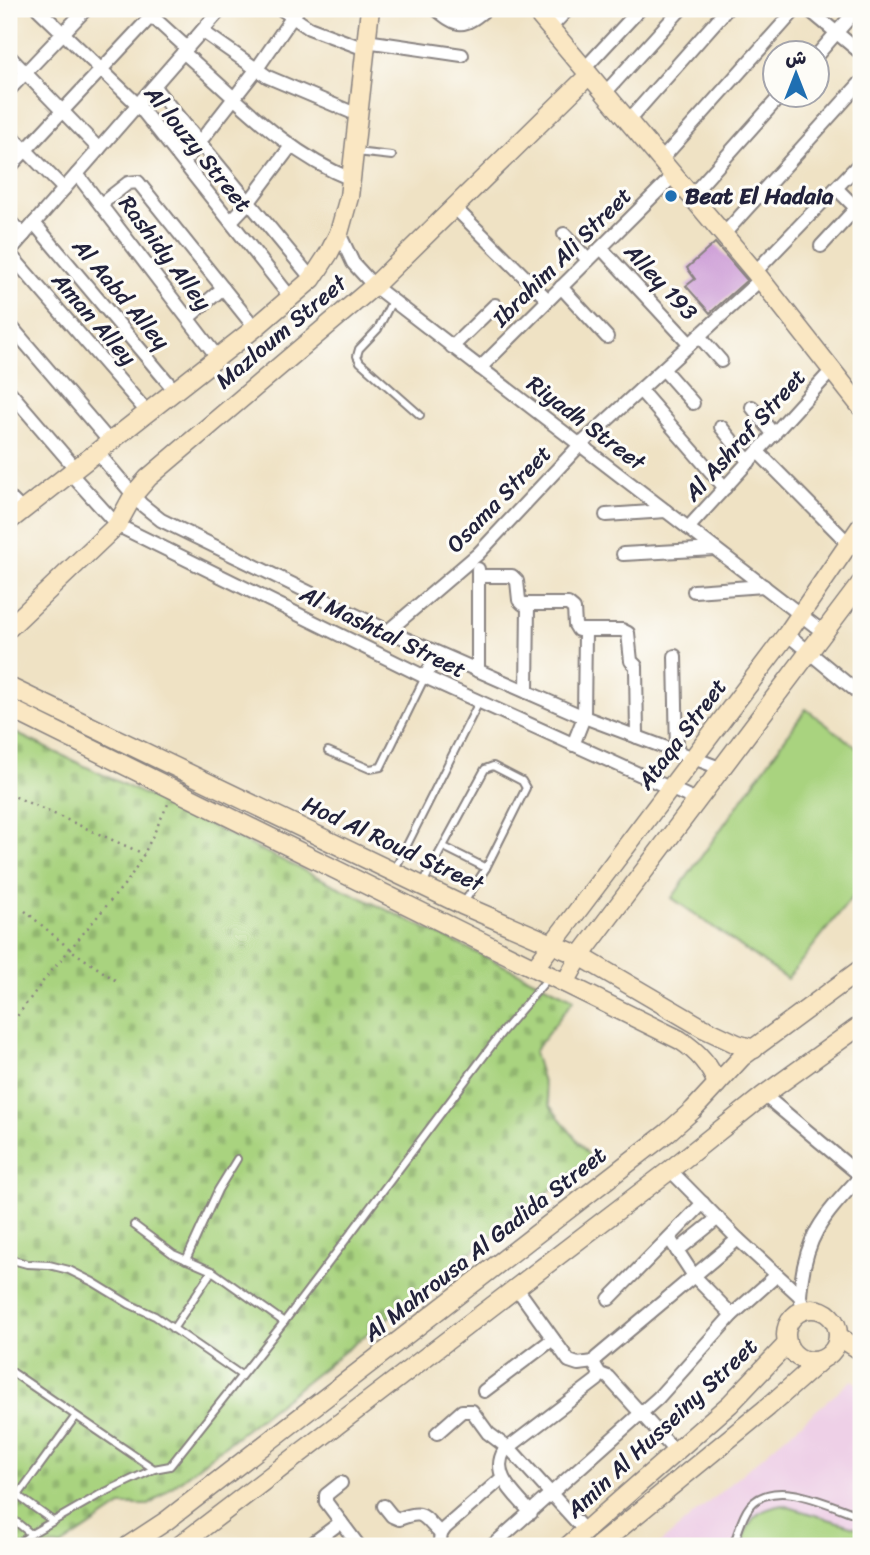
<svg xmlns="http://www.w3.org/2000/svg" width="870" height="1555" viewBox="0 0 870 1555" font-family="Sriracha,'Playpen Sans Arabic',sans-serif">
  <style>
    .built { fill: #eed0e7 }
    .cemetery { fill: url(#cemetery-stones); stroke: #667a5d; stroke-width: 2 }
    .green { fill: #a9d37f; stroke: #667a5d; stroke-width: 2 }
    .building { fill: #cfa1d8 }
    .lines { fill: none; stroke-linecap: round; stroke-linejoin: round }
    .lane-casing { stroke: #888280; stroke-width: 10 }
    .street-casing { stroke: #888280; stroke-width: 16 }
    .secondary-casing { stroke: #888280; stroke-width: 21 }
    .path { stroke: #888280; stroke-width: 2.5; stroke-dasharray: 2 5; stroke-linecap: butt }
    .lane { stroke: #fff; stroke-width: 6 }
    .street { stroke: #fff; stroke-width: 12 }
    .secondary { stroke: #fae7c3; stroke-width: 18 }
    .poi-dot { fill: #1f6fb2; stroke: #fdfcf7; stroke-width: 2.5 }
    .labels { text-anchor: middle; dominant-baseline: central; stroke-width: 6; stroke-linejoin: round; paint-order: stroke }
    .street-label { font-size: 23px; fill: #22223b; stroke: #fdfcf7 }
    .poi-label { font-size: 23px; font-weight: bold; fill: #22223b; stroke: #fdfcf7; text-anchor: start }
  </style>
  <defs>
    <pattern id="cemetery-stones" width="16" height="16" patternUnits="userSpaceOnUse" patternTransform="scale(1.75)"><rect width="16" height="16" fill="#a9d37f"/><path d="M2 7V4a2 2 0 0 1 4 0v3zM10 15v-3a2 2 0 0 1 4 0v3z" fill="#91b56f"/></pattern>
  </defs>
  <rect width="100%" height="100%" fill="#fdfcf7"/>
  <filter id="ink" filterUnits="userSpaceOnUse"><feTurbulence type="fractalNoise" baseFrequency=".0143" numOctaves="2"/><feDisplacementMap in="SourceGraphic" scale="14" xChannelSelector="R" yChannelSelector="G"/><feConvolveMatrix kernelMatrix="1 2 1 2 8 2 1 2 1" color-interpolation-filters="sRGB"/></filter>
  <filter id="wash" filterUnits="userSpaceOnUse"><feTurbulence type="fractalNoise" baseFrequency=".00686" numOctaves="4" result="noise"/><feDisplacementMap in="SourceGraphic" scale="28" xChannelSelector="R" yChannelSelector="G"/><feGaussianBlur stdDeviation="1.57" result="paint"/><feColorMatrix in="noise" values="0 0 0 0 0 0 0 0 0 0 0 0 0 0 0 0 0 1.4 0 .05"/><feComposite in="paint" operator="in"/></filter>
  <g filter="url(#wash)">
    <rect width="100%" height="100%" fill="#efe2c4"/>
    <polygon class="built" points="852,1380 861,1387 861,1546 657,1546"/>
    <polygon class="cemetery" points="9,730 574,999 534,1052 550,1106 591,1158 149,1505 122,1505 61,1546 9,1546"/>
    <g class="green">
      <polygon points="806,709 861,751 861,886 787,979 672,898"/>
      <path d="M782 1505 861 1529V1546H741C750 1519 753 1511 782 1505Z"/>
    </g>
    <g id="blocks">
      <polygon class="building" points="715,243 747,280 710,313 686,286 695,279 687,268"/>
    </g>
  </g>
  <g filter="url(#ink)">
    <use href="#blocks" fill-opacity="0" stroke="#888280" stroke-width="2"/>
    <g class="lines">
      <defs>
        <g id="lane">
          <polyline points="356,152 392,156"/>
          <polyline points="392,301 378,329 359,349 357,356 360,362 420,415"/>
          <polyline points="328,751 370,769 381,767 425,677"/>
          <polyline points="444,847 486,868"/>
          <polyline points="395,869 479,702"/>
          <polyline points="422,885 485,769 493,766 522,781 526,788 486,868 463,904"/>
          <polyline points="9,1259 27,1264 49,1265 69,1270 93,1282 129,1304 155,1316 241,1375"/>
          <polyline points="186,1260 218,1190 237,1159"/>
          <polyline points="284,1322 502,1032 549,977"/>
          <polyline points="173,1329 212,1271"/>
          <polyline points="9,1370 154,1469"/>
          <polyline points="9,1516 31,1534 99,1495 154,1469 170,1466 284,1322 212,1271 173,1254 134,1225"/>
          <polyline points="53,1521 21,1498 19,1494 75,1417"/>
          <polyline points="16,1546 31,1534"/>
          <path d="M733 1546C738 1534 741 1517 750 1506 775 1476 831 1506 861 1516"/>
        </g>
        <g id="street">
          <polyline points="38,9 138,105 291,298"/>
          <polyline points="144,9 187,48"/>
          <polyline points="281,9 309,28 365,49"/>
          <path d="M436 9C459 28 463 28 486 9"/>
          <polyline points="808,9 861,53"/>
          <polyline points="550,28 568,9"/>
          <polyline points="202,31 268,77 358,115"/>
          <polyline points="366,41 462,55"/>
          <path d="M183 52C236 98 285 153 351 179"/>
          <polyline points="818,54 857,9"/>
          <polyline points="9,56 99,149"/>
          <polyline points="584,69 640,9"/>
          <polyline points="154,87 312,279"/>
          <polyline points="9,90 86,9"/>
          <polyline points="605,93 681,9"/>
          <polyline points="628,121 727,9"/>
          <polyline points="9,133 64,189"/>
          <polyline points="661,160 796,9"/>
          <polyline points="184,162 256,70 298,9"/>
          <polyline points="9,168 158,9"/>
          <polyline points="77,174 218,358"/>
          <polyline points="837,189 861,213"/>
          <polyline points="691,196 782,94"/>
          <polyline points="101,204 128,183 138,182 255,328"/>
          <polyline points="454,207 548,300"/>
          <polyline points="9,221 24,235"/>
          <polyline points="231,221 249,202 291,146"/>
          <polyline points="34,223 176,392"/>
          <polyline points="339,233 353,263 374,286 823,632"/>
          <polyline points="564,234 588,260"/>
          <polyline points="724,234 861,82"/>
          <polyline points="821,246 861,203"/>
          <polyline points="601,248 690,344"/>
          <polyline points="9,252 221,9"/>
          <polyline points="9,253 148,413"/>
          <polyline points="755,272 861,162"/>
          <polyline points="561,287 607,337"/>
          <polyline points="188,318 223,288"/>
          <polyline points="9,324 110,442"/>
          <polyline points="699,336 721,361"/>
          <polyline points="452,347 495,305"/>
          <polyline points="480,368 674,175"/>
          <polyline points="663,369 693,403"/>
          <polyline points="640,390 725,488"/>
          <polyline points="9,391 76,469"/>
          <polyline points="752,407 774,435"/>
          <polyline points="721,427 749,462"/>
          <polyline points="97,452 141,504 161,520 388,631 584,717 720,768"/>
          <polyline points="758,452 849,544"/>
          <polyline points="70,473 117,525 425,677 696,800"/>
          <polyline points="9,497 22,510"/>
          <polyline points="606,515 666,511"/>
          <polyline points="688,528 832,370"/>
          <polyline points="623,554 715,549"/>
          <polyline points="478,569 478,671"/>
          <polyline points="478,576 512,576 517,581 519,600 523,604 568,604 574,609 575,625 578,630 622,630 628,633 631,661 636,666 637,737"/>
          <polyline points="694,591 764,586"/>
          <polyline points="388,631 478,554 580,445 761,279"/>
          <polyline points="787,634 861,695"/>
          <polyline points="675,656 677,752"/>
          <polyline points="425,677 438,654"/>
          <polyline points="527,692 528,604"/>
          <polyline points="573,745 584,717 585,631"/>
          <polyline points="764,1095 861,1176"/>
          <polyline points="670,1170 738,1239 800,1296 803,1310"/>
          <polyline points="669,1238 694,1276 732,1315"/>
          <polyline points="677,1251 718,1218"/>
          <polyline points="516,1287 569,1361 578,1364 594,1362"/>
          <path d="M800 1296C804 1237 822 1218 861 1176"/>
          <polyline points="609,1299 703,1203"/>
          <polyline points="600,1374 608,1377 674,1450"/>
          <polyline points="484,1391 553,1339"/>
          <polyline points="437,1433 462,1411 472,1411 488,1433 513,1452 585,1531"/>
          <polyline points="341,1483 326,1495 326,1502 359,1546"/>
          <path d="M384 1506 392 1516 399 1519C425 1509 422 1516 441 1534"/>
          <path d="M531 1513C516 1495 490 1475 504 1451L597 1380 600 1374 594 1364 596 1358 738 1239"/>
          <polyline points="309,1546 341,1522"/>
          <polyline points="439,1546 441,1534 445,1528 502,1478"/>
          <polyline points="492,1546 658,1398 732,1315 777,1275"/>
        </g>
        <g id="secondary">
          <polyline points="534,9 755,272 861,407"/>
          <polyline points="9,521 255,328 312,279 329,253 339,233 349,197 370,9"/>
          <polyline points="9,628 117,525 134,494 148,478 374,286 589,75"/>
          <polyline points="9,687 462,905 580,956 703,1028 737,1044 754,1049"/>
          <path d="M9 708 680 1040C697 1051 710 1065 717 1084"/>
          <polyline points="535,967 787,634 861,526"/>
          <polyline points="565,983 580,956 861,583"/>
          <circle cx="812" cy="1335" r="26"/>
          <polyline points="838,1336 861,1351"/>
          <polyline points="128,1546 166,1521 667,1133 693,1110 742,1057 861,969"/>
          <polyline points="179,1546 670,1170 764,1095 861,1025"/>
          <polyline points="568,1546 730,1404 787,1344"/>
          <polyline points="598,1546 768,1407 821,1360"/>
        </g>
      </defs>
      <use href="#lane" class="lane-casing"/>
      <use href="#street" class="street-casing"/>
      <use href="#secondary" class="secondary-casing"/>
      <g class="path">
        <polyline points="860,294 861,292"/>
        <polyline points="9,794 144,854"/>
        <polyline points="25,911 71,950 118,982"/>
        <polyline points="9,1027 44,980 129,879 144,854 168,804"/>
      </g>
      <use href="#lane" class="lane"/>
      <use href="#street" class="street"/>
      <use href="#secondary" class="secondary"/>
    </g>
  </g>
  <circle class="poi-dot" cx="671" cy="196" r="7"/>
  <g class="labels">
    <g class="street-label">
      <text transform="translate(198 149) rotate(51)">Al louzy Street</text>
      <text transform="translate(165 253) rotate(53)">Rashidy Alley</text>
      <text transform="translate(562 257) rotate(-45)">Ibrahim Ali Street</text>
      <text transform="translate(661 282) rotate(47)">Alley 193</text>
      <text transform="translate(121 294) rotate(50)">Al Aabd Alley</text>
      <text transform="translate(94 319) rotate(49)">Aman Alley</text>
      <text transform="translate(281 332) rotate(-40)">Mazloum Street</text>
      <text transform="translate(586 423) rotate(37)">Riyadh Street</text>
      <text transform="translate(745 435) rotate(-48)">Al Ashraf Street</text>
      <text transform="translate(499 499) rotate(-46)">Osama Street</text>
      <text transform="translate(383 632) rotate(26)">Al Mashtal Street</text>
      <text transform="translate(682 734) rotate(-53)">Ataqa Street</text>
      <text transform="translate(393 844) rotate(25)">Hod Al Roud Street</text>
      <text transform="translate(485 1244) rotate(-38)">Al Mahrousa Al Gadida Street</text>
      <text transform="translate(662 1428) rotate(-43)">Amin Al Husseiny Street</text>
    </g>
    <g class="poi-label">
      <text x="685" y="196">Beat El Hadaia</text>
    </g>
  </g>
  <rect width="870" height="1555" fill="none" stroke="#fdfcf7" stroke-width="35"/>
  <g transform="translate(796 74)"><circle r="33" fill="#fdfcf7" stroke="#a5a5ac" stroke-width="2"/>
  <path d="M0-5L12 26L0 18L-12 26Z" fill="#1f6fb2"/>
  <text y="-10" font-size="19" font-weight="bold" text-anchor="middle" fill="#22223b">ش</text>
  </g>
</svg>
